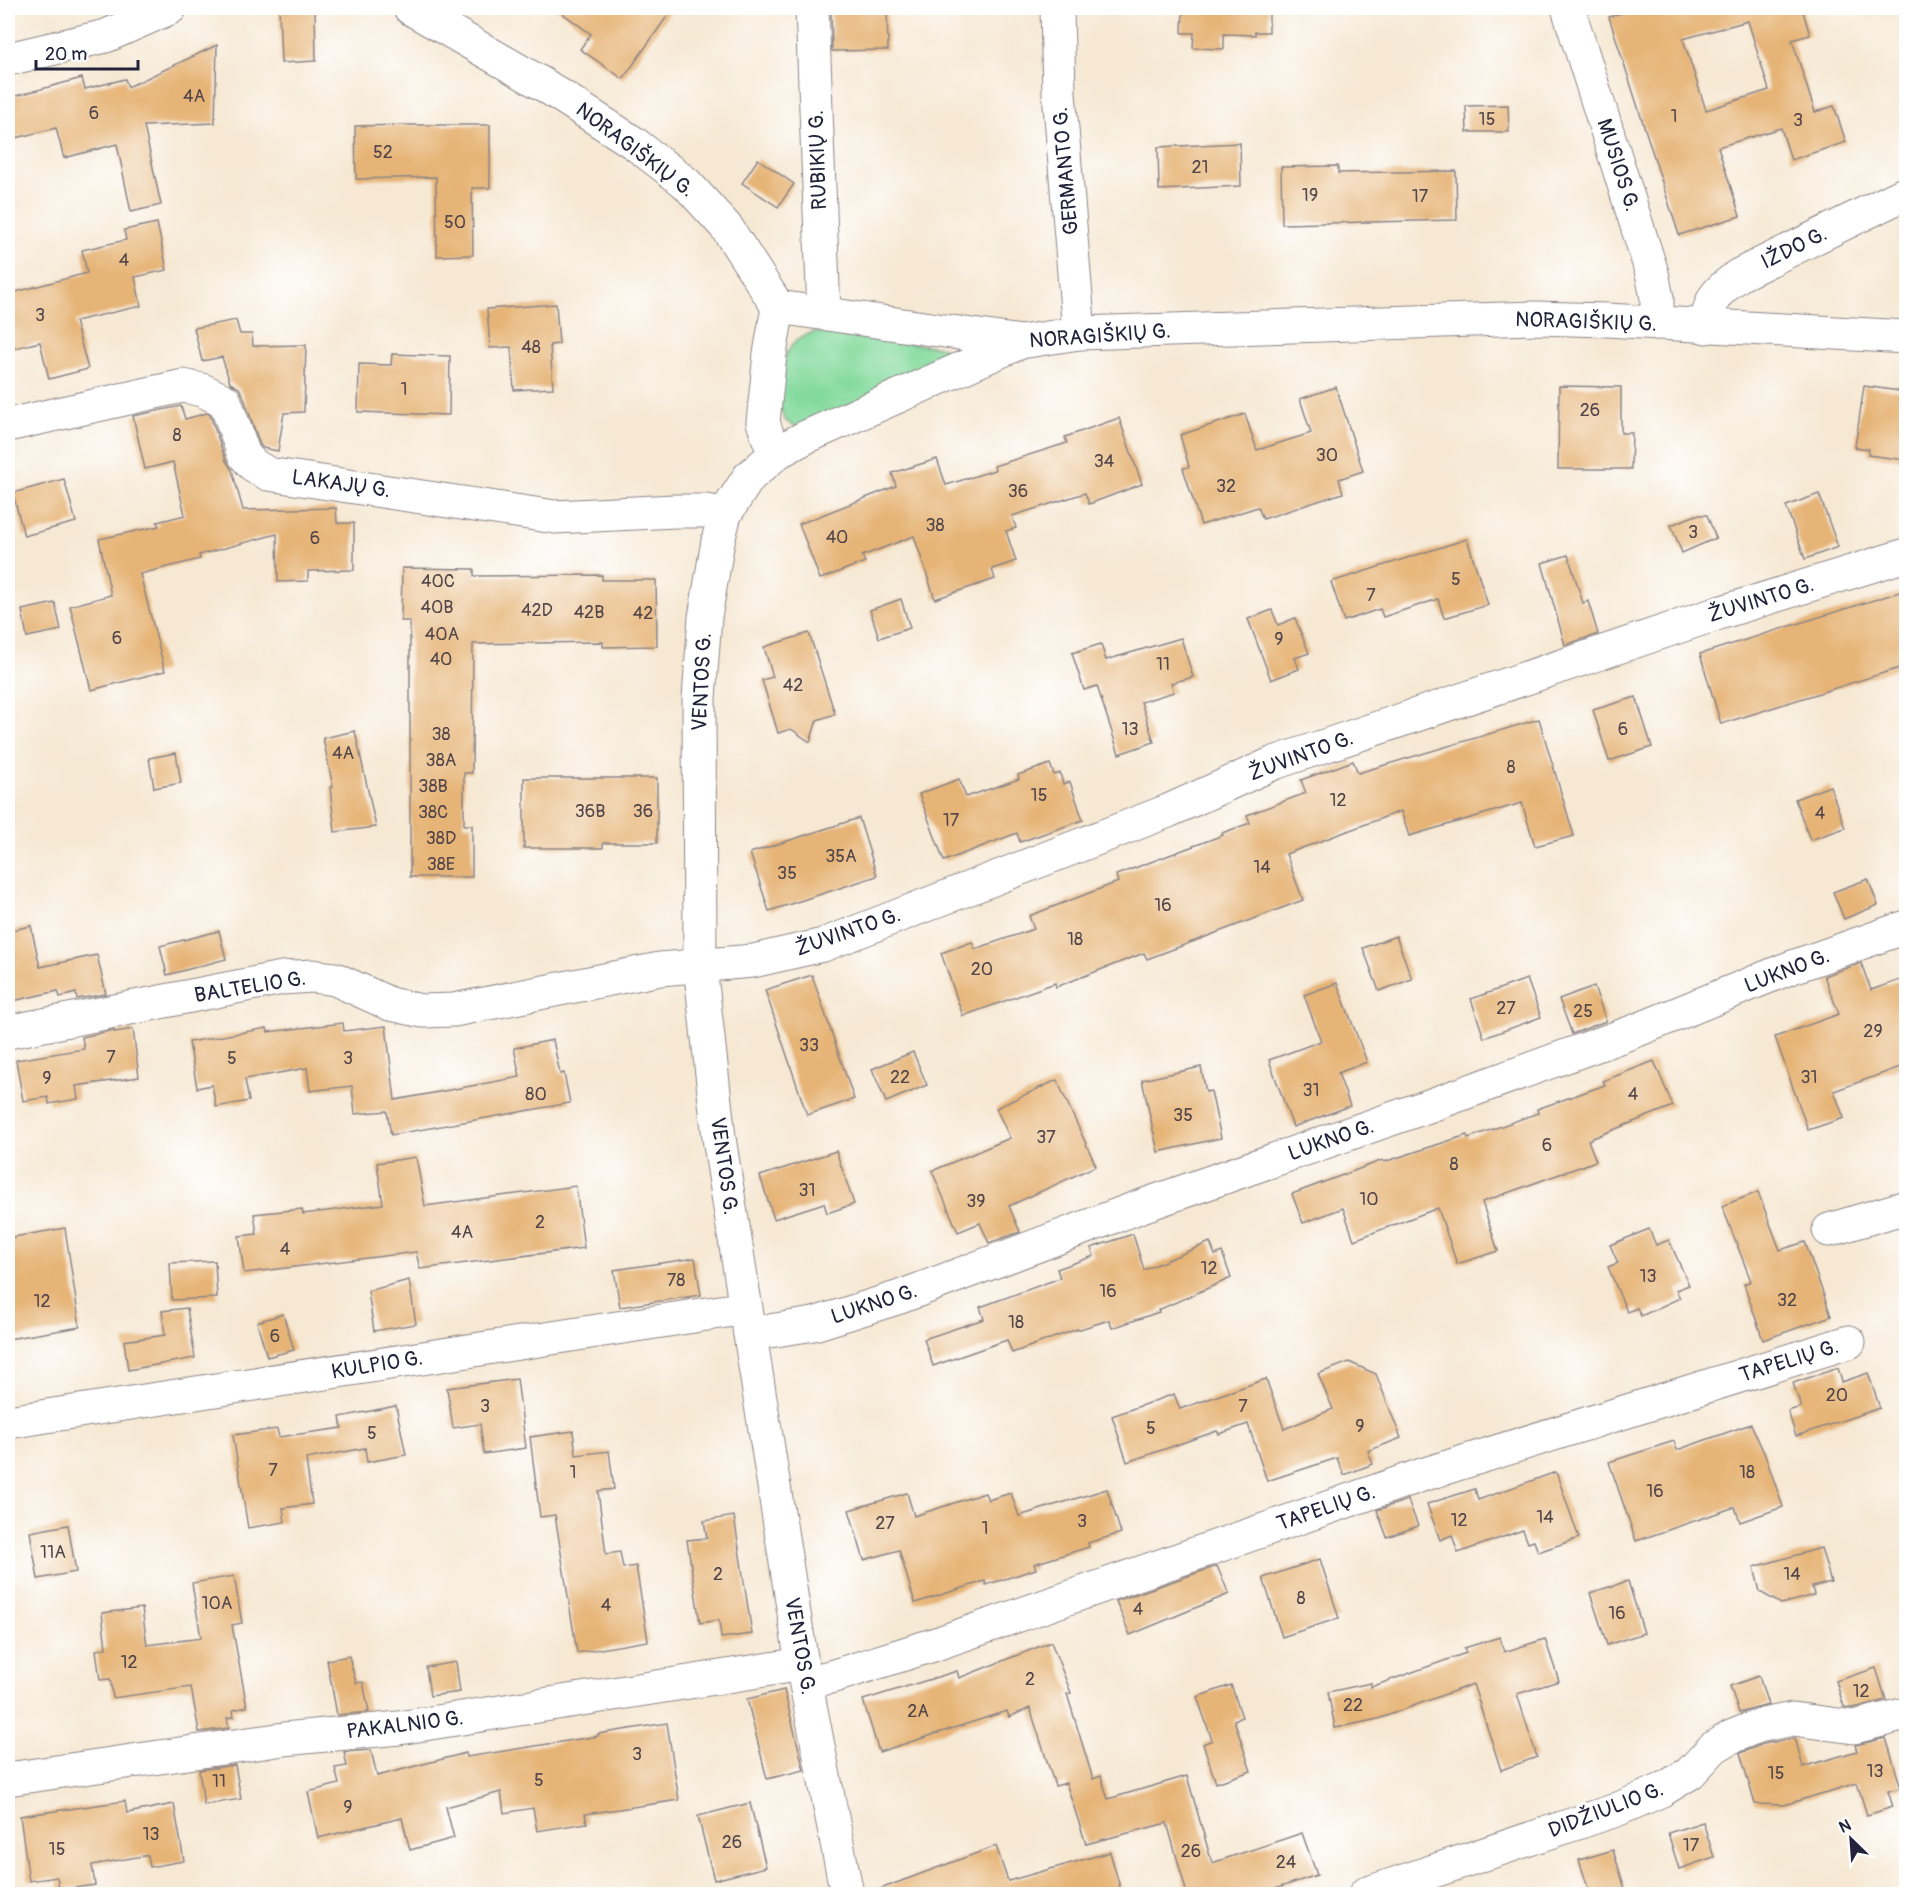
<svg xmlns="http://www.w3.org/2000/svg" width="1914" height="1902" viewBox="0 0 1914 1902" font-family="Pangolin,sans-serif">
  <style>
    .green { fill: #84da9d; stroke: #537e6c; stroke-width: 1.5 }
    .building { fill: #e6b476; fill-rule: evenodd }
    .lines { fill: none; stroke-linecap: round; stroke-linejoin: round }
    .minor-casing { stroke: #8c8587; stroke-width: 35 }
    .minor { stroke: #fff; stroke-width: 33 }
    .labels { text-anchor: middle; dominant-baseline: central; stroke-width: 6; stroke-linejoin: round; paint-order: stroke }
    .number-label { font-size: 18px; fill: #53464a }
    .street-label { font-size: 21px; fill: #22223b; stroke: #fff }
  </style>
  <rect width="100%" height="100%" fill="#fff"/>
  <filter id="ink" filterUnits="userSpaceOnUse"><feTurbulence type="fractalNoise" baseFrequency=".0167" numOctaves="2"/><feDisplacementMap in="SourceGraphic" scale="12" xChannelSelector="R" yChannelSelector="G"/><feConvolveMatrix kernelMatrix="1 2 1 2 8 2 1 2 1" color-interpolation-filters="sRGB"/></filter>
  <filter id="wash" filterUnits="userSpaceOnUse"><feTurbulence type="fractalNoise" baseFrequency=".008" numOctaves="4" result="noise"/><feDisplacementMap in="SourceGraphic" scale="24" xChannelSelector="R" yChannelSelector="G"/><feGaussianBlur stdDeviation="1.35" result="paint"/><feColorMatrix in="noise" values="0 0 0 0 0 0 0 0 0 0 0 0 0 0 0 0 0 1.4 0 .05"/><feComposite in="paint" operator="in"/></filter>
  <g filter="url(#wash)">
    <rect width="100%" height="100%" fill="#f6e8d3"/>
    <path class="green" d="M814 332 940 347 949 350 952 355 802 429C796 426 790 425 785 420 776 408 781 363 788 351 793 341 803 335 814 332Z"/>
    <g id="blocks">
      <g class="building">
        <polygon points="279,8 315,8 316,61 281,63"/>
        <polygon points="555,8 673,8 623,79 580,49 591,34"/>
        <polygon points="831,8 887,8 888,50 832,51"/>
        <polygon points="1183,8 1269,8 1269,32 1255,32 1255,35 1224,34 1224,49 1193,48 1194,33 1182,33"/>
        <path d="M1638 8H1802L1810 35 1792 40 1815 112 1834 106 1846 142 1791 160 1781 128 1718 147 1740 216 1679 235 1609 17ZM1748 21 1769 90 1706 110 1683 39Z"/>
        <polygon points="217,45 215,123 144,126 161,205 131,212 117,144 64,158 56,128 8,140 8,98 82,78 85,89 125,79 128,87"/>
        <polygon points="1508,105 1509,132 1467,132 1466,106"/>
        <polygon points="410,125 490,125 490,188 472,188 473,255 437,256 436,177 356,179 355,126"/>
        <polygon points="1240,143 1241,186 1159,190 1158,147"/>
        <polygon points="758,159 794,184 778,207 742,183"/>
        <polygon points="1338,166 1338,173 1456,171 1457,220 1282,224 1281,167"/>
        <polygon points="157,223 167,270 135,277 141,306 75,321 88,369 49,379 40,342 11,349 8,335 8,294 87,273 82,250 126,240 124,230"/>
        <polygon points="556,304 559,344 550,345 553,388 514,390 511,347 490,348 487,309"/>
        <polygon points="236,320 240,334 252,334 253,346 306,345 304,412 284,413 278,451 263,448 260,445 243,395 239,388 230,383 222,357 202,361 194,328"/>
        <polygon points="392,354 450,356 449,415 358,412 359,364 391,365"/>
        <polygon points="1559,386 1621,387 1621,433 1632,433 1631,469 1558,469"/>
        <polygon points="1864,386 1906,392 1906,460 1868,455 1869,449 1855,447"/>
        <polygon points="1336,387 1363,471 1339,479 1343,493 1263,519 1258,507 1201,525 1183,468 1189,467 1180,435 1245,414 1257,450 1311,433 1300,399"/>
        <polygon points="181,406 185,419 207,413 210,415 226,461 232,470 243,510 336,508 337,523 354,523 354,570 308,571 308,581 278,582 277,534 199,555 200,559 140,574 165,671 91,690 70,606 111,595 99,539 159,526 157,522 185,515 173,462 145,469 133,416"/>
        <polygon points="1119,418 1142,484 1089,504 1085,493 1012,516 1016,528 1006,531 1016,561 992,569 995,579 935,599 914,536 862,556 865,562 820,579 799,524 896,486 892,473 937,459 946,485 995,470 994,466 1067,443 1065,437"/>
        <polygon points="64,479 76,522 24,536 13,493"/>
        <polygon points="1819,494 1838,547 1805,559 1786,506"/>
        <polygon points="1696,515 1707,515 1716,538 1682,553 1671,525"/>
        <polygon points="1467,539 1488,605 1444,618 1438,599 1383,617 1380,609 1344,621 1331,582"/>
        <polygon points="1568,555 1583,603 1588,601 1598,634 1565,645 1542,563"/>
        <polygon points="402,568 474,569 474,576 602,575 602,580 656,580 657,646 603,647 603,642 473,644 472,773 464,773 464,825 472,825 472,877 410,877 410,621 401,621"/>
        <polygon points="1906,590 1906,666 1721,724 1700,654"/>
        <polygon points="901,599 910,628 879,638 870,610"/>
        <polygon points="55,603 61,630 27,637 22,610"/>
        <polygon points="1272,610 1278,625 1295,618 1309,653 1295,658 1299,669 1271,680 1248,619"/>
        <polygon points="809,633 835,714 817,720 810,742 791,729 778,733 762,680 773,677 764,647"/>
        <polygon points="1181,638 1193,677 1171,683 1174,692 1141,702 1154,742 1119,754 1097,686 1084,690 1072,653 1101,644 1106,660"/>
        <polygon points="1636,697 1652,747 1609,761 1593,710"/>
        <polygon points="1539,719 1574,836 1535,846 1522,803 1409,836 1401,811 1286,854 1303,900 1147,959 1144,953 1056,987 1055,983 963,1016 941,953 972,942 975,949 1034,929 1029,916 1118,882 1116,875 1223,835 1222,833 1250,823 1247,815 1306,793 1301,780 1353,761 1358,773"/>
        <polygon points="355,731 376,827 335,832 330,787 333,787 323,738"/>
        <polygon points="176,753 181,783 154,788 149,758"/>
        <polygon points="1050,764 1054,775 1060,773 1063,784 1070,782 1083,820 1020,842 1017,833 944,861 919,794 959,779 966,797 1019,779 1018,775"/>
        <polygon points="524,778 657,778 657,843 603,843 603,848 524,848"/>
        <polygon points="1830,786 1845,828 1810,840 1795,799"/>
        <polygon points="859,818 877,876 769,911 750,853"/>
        <polygon points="1868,879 1878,905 1844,919 1833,892"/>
        <polygon points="31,926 40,967 97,955 106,994 77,999 76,993 60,997 58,991 8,1002 8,931"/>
        <polygon points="219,931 226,959 167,975 160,946"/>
        <polygon points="1396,936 1412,979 1379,991 1363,948"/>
        <polygon points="1861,963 1871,990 1906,978 1906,1065 1834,1091 1844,1118 1808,1130 1775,1037 1839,1014 1824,976"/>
        <polygon points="812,975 854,1099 807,1115 765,990"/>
        <polygon points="1527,979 1541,1017 1484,1038 1471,999"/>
        <polygon points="1337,983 1367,1062 1338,1073 1350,1106 1293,1127 1269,1060 1321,1041 1304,995"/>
        <polygon points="1594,986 1606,1021 1572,1034 1559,999"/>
        <polygon points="343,1023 344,1031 386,1026 395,1100 520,1077 514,1048 553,1040 560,1074 564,1073 570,1103 391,1135 387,1111 355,1114 352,1086 310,1091 307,1068 245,1079 249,1101 216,1107 212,1085 197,1088 189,1042 267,1028 268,1032"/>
        <polygon points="133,1029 139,1077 76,1086 78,1099 49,1104 48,1097 23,1101 16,1060 84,1049 82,1037 114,1030 114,1032"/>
        <polygon points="913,1052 927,1085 886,1102 872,1069"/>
        <polygon points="1654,1061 1673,1106 1588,1140 1596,1161 1482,1202 1498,1251 1457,1264 1438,1208 1354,1240 1343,1208 1303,1223 1292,1194 1383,1160 1384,1162 1467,1135 1468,1138 1538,1113 1537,1109 1605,1085 1603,1081"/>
        <polygon points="1201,1067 1206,1092 1211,1091 1221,1138 1158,1152 1142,1080"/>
        <polygon points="1057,1080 1096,1166 1009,1206 1020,1232 989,1243 980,1223 958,1232 932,1171 1010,1138 996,1108"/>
        <polygon points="836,1151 854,1204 827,1213 824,1203 774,1219 760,1176"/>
        <polygon points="416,1157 425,1206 576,1186 584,1248 420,1269 416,1252 244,1273 239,1236 257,1234 254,1214 302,1209 303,1214 383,1204 377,1163"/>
        <polygon points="1758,1192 1780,1250 1805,1242 1831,1316 1763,1340 1744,1284 1751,1281 1722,1206"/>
        <polygon points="65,1228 80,1327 8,1339 8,1238"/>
        <polygon points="1649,1229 1656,1245 1669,1240 1689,1285 1676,1290 1680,1298 1641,1316 1637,1308 1627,1312 1608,1267 1618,1263 1610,1245"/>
        <polygon points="1133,1234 1144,1270 1210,1242 1215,1255 1222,1252 1231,1278 1158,1310 1159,1312 1112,1328 1109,1320 1077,1330 1077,1329 1012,1353 1007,1340 933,1366 924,1339 984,1319 980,1307 1060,1278 1057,1269 1094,1256 1091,1248"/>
        <polygon points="695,1258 701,1295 620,1307 614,1270"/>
        <polygon points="215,1261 217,1298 172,1300 170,1263"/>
        <polygon points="409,1280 416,1324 374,1331 368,1291"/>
        <polygon points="187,1308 195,1358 128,1370 124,1341 165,1335 162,1311"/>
        <polygon points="283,1314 294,1350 267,1357 257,1322"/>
        <polygon points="1349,1362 1376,1374 1401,1438 1368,1451 1373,1464 1344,1475 1337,1458 1267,1481 1248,1424 1219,1434 1217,1431 1127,1462 1112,1416 1174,1394 1180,1409 1266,1379 1284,1429 1333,1409 1318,1374"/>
        <polygon points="1838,1368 1842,1382 1868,1373 1880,1408 1796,1436 1788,1411 1801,1407 1793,1383"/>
        <polygon points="517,1379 526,1448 484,1454 480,1424 453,1428 447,1388"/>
        <polygon points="396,1406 406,1455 367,1462 365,1448 306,1459 312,1504 283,1508 285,1522 248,1528 233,1435 277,1429 279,1437 342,1428 340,1417"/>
        <polygon points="1751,1424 1765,1455 1783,1507 1740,1522 1735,1507 1636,1541 1609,1462 1674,1441 1677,1450"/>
        <polygon points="573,1431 576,1455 609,1451 614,1489 598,1491 606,1554 620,1552 623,1568 636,1566 648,1641 577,1653 555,1515 540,1517 530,1437"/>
        <polygon points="1556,1472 1579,1538 1538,1552 1534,1541 1528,1543 1523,1530 1458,1553 1452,1535 1440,1540 1427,1504 1475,1489 1478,1500"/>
        <polygon points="1107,1489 1121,1533 1088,1543 1089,1547 1034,1564 1036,1569 986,1585 985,1581 915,1603 899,1550 864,1560 849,1510 907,1493 914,1516 985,1493 988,1500 1011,1493 1019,1516"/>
        <polygon points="1408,1500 1418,1526 1387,1537 1377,1510"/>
        <polygon points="734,1516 752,1634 721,1638 719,1620 700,1623 687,1540 707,1538 704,1521"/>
        <polygon points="68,1525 76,1572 38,1579 30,1532"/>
        <polygon points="1821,1548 1831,1582 1812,1587 1814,1595 1781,1604 1760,1592 1754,1567"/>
        <polygon points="1320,1559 1339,1618 1282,1637 1263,1578"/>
        <polygon points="1217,1566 1229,1594 1130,1635 1116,1601"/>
        <polygon points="234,1576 242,1623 232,1625 247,1707 233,1710 234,1717 227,1718 229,1728 199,1732 191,1687 113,1698 110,1679 100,1680 96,1650 106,1648 102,1613 142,1608 147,1645 201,1638 192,1583"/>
        <polygon points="1628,1581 1644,1633 1607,1645 1590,1593"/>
        <polygon points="1500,1637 1504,1652 1545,1639 1559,1681 1517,1694 1537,1757 1501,1770 1473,1684 1378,1719 1335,1728 1328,1692 1371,1683 1371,1687 1466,1653 1464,1648"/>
        <polygon points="1051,1642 1071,1693 1067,1694 1093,1779 1101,1776 1108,1799 1187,1776 1212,1863 1302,1833 1317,1875 1259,1894 1187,1894 1167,1823 1086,1844 1066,1783 1055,1786 1030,1708 1009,1717 1007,1711 879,1752 863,1700 957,1671 959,1678"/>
        <polygon points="349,1656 356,1683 363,1682 369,1712 337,1715 327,1660"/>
        <polygon points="456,1662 460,1692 430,1696 426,1667"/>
        <polygon points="1876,1668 1886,1700 1853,1708 1844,1707 1836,1681"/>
        <polygon points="1759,1676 1768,1705 1739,1713 1730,1686"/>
        <polygon points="1231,1685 1242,1717 1234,1720 1251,1771 1216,1783 1203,1744 1212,1740 1197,1697"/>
        <polygon points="784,1690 804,1770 767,1779 747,1699"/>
        <polygon points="667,1723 679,1800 585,1814 587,1823 537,1831 533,1808 504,1813 501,1792 446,1807 454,1838 410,1850 402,1818 318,1838 308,1792 339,1784 335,1768 347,1766 344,1752 371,1750 377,1776 466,1753 467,1757 598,1736 598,1734"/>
        <polygon points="1795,1738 1803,1767 1857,1751 1855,1745 1886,1738 1901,1788 1888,1791 1893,1807 1867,1815 1857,1783 1784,1805 1755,1804 1740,1753 1763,1744"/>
        <polygon points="235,1765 241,1799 204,1805 199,1770"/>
        <polygon points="125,1801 127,1813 174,1804 184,1861 150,1867 148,1855 92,1865 95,1885 59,1890 57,1877 29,1881 20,1816"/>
        <polygon points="750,1803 766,1867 714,1880 698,1816"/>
        <polygon points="1703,1822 1714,1857 1679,1869 1668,1833"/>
        <polygon points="996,1846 1008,1881 1110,1852 1122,1894 873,1894 872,1892"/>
        <polygon points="1613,1850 1625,1889 1608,1894 1590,1894 1579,1860"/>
      </g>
    </g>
  </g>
  <g filter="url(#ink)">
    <use href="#blocks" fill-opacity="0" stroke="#8c8587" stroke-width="1.5"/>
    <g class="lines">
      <defs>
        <g id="minor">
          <polyline points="410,8 544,85 634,143 686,183 727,228 778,307 1021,342 1079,333 1536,318 1607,320 1906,337"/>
          <polyline points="812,8 824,313"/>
          <polyline points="1057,8 1059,93 1079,333"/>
          <polyline points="1568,8 1652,273 1657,298 1657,323"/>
          <polyline points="8,59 106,36 170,8"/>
          <path d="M1706 327C1711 295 1715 294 1739 275L1906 193"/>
          <polyline points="8,425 183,386 202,390 225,401 244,455 253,465 268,474 555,517 675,511 706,511 725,514"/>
          <polyline points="778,452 769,440 763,422 770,354 778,307"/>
          <polyline points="8,1032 282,978 312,976 335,979 390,1004 422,1011 454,1010 660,969 753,961 823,945 1168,811 1274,763 1719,613 1906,555"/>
          <polyline points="1829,1230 1906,1207"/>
          <polyline points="750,1334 814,1324 900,1297 1139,1207 1434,1104 1635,1031 1787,969 1906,927"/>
          <polyline points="8,1422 746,1308"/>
          <polyline points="806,1683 834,1676 933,1645 1422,1475 1849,1342"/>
          <polyline points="8,1779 284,1739 399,1728 802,1664"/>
          <polyline points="847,1894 802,1664 719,1138 700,965 699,698 705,617 718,541 725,514 749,477 778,452 806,437 1021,342"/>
          <polyline points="1365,1894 1616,1810 1662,1790 1690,1773 1714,1747 1731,1737 1758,1726 1793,1719 1854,1727 1906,1714"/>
        </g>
      </defs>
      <use href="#minor" class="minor-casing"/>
      <use href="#minor" class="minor"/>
    </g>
  </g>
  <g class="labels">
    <g class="number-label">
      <text x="194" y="96">4A</text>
      <text x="94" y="113">6</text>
      <text x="1674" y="116">1</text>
      <text x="1487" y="119">15</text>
      <text x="1798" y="120">3</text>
      <text x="383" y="152">52</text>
      <text x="1200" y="167">21</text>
      <text x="1310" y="195">19</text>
      <text x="1420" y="196">17</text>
      <text x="455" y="222">50</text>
      <text x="124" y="260">4</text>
      <text x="40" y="315">3</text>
      <text x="531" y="347">48</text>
      <text x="404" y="389">1</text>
      <text x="1590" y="410">26</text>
      <text x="177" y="435">8</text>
      <text x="1327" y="455">30</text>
      <text x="1104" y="461">34</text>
      <text x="1226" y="486">32</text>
      <text x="1018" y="491">36</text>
      <text x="935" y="525">38</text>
      <text x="1693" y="532">3</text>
      <text x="837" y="537">40</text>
      <text x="315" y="538">6</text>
      <text x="1456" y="579">5</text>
      <text x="438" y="581">40C</text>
      <text x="1371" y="595">7</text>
      <text x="437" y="607">40B</text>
      <text x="537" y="610">42D</text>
      <text x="589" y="612">42B</text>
      <text x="643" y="613">42</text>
      <text x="442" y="634">40A</text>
      <text x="117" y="638">6</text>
      <text x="1279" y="639">9</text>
      <text x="441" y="659">40</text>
      <text x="1163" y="664">11</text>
      <text x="793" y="685">42</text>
      <text x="1130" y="729">13</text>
      <text x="1623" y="729">6</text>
      <text x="441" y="734">38</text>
      <text x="343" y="753">4A</text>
      <text x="441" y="760">38A</text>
      <text x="1511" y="767">8</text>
      <text x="433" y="786">38B</text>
      <text x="1039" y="795">15</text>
      <text x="1338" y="800">12</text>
      <text x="590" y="811">36B</text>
      <text x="643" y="811">36</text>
      <text x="433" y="812">38C</text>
      <text x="1820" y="813">4</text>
      <text x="951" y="820">17</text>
      <text x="441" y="838">38D</text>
      <text x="841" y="856">35A</text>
      <text x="441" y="864">38E</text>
      <text x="1262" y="867">14</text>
      <text x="787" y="873">35</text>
      <text x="1163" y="905">16</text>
      <text x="1075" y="939">18</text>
      <text x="982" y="969">20</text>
      <text x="1506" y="1008">27</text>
      <text x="1583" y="1011">25</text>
      <text x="1873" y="1031">29</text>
      <text x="809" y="1045">33</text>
      <text x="111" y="1057">7</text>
      <text x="232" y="1058">5</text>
      <text x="348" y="1058">3</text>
      <text x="900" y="1077">22</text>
      <text x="1809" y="1077">31</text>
      <text x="47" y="1078">9</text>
      <text x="1311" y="1090">31</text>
      <text x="536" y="1094">80</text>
      <text x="1633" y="1094">4</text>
      <text x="1183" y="1115">35</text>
      <text x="1046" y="1137">37</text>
      <text x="1547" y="1145">6</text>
      <text x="1454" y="1164">8</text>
      <text x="807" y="1190">31</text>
      <text x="1369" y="1199">10</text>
      <text x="976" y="1201">39</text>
      <text x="540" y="1222">2</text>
      <text x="462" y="1232">4A</text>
      <text x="285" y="1249">4</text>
      <text x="1209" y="1268">12</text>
      <text x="1648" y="1276">13</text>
      <text x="676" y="1280">78</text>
      <text x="1108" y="1291">16</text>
      <text x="1787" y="1300">32</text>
      <text x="42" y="1301">12</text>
      <text x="1016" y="1322">18</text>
      <text x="275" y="1336">6</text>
      <text x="1837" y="1395">20</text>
      <text x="485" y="1406">3</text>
      <text x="1243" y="1406">7</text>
      <text x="1360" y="1426">9</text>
      <text x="1151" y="1428">5</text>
      <text x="372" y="1433">5</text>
      <text x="273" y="1470">7</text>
      <text x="573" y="1472">1</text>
      <text x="1747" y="1472">18</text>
      <text x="1655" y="1491">16</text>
      <text x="1545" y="1517">14</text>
      <text x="1459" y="1520">12</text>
      <text x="1082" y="1521">3</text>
      <text x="885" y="1523">27</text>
      <text x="985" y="1528">1</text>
      <text x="53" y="1552">11A</text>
      <text x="718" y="1574">2</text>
      <text x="1792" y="1574">14</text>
      <text x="1301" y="1598">8</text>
      <text x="217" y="1603">10A</text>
      <text x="606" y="1605">4</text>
      <text x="1138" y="1609">4</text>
      <text x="1617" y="1613">16</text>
      <text x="129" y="1662">12</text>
      <text x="1030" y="1679">2</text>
      <text x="1861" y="1691">12</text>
      <text x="1353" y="1705">22</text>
      <text x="918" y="1711">2A</text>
      <text x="637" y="1754">3</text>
      <text x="1875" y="1771">13</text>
      <text x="1776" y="1773">15</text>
      <text x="539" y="1780">5</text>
      <text x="219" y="1781">11</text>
      <text x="348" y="1807">9</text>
      <text x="151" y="1834">13</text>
      <text x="732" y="1842">26</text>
      <text x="1691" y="1845">17</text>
      <text x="57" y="1849">15</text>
      <text x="1191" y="1851">26</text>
      <text x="1286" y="1862">24</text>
    </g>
    <g class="street-label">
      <text transform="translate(635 150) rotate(37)">NORAGIŠKIŲ G.</text>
      <text transform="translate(818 160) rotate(-92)">RUBIKIŲ G.</text>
      <text transform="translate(1618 165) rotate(72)">MUSIOS G.</text>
      <text transform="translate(1066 171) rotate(-95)">GERMANTO G.</text>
      <text transform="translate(1794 248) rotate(-26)">IŽDO G.</text>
      <text transform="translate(1586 322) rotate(2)">NORAGIŠKIŲ G.</text>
      <text transform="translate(1100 336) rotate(-4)">NORAGIŠKIŲ G.</text>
      <text transform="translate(341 484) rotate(8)">LAKAJŲ G.</text>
      <text transform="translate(1761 600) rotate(-17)">ŽUVINTO G.</text>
      <text transform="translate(702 682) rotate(-87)">VENTOS G.</text>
      <text transform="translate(1301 756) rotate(-20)">ŽUVINTO G.</text>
      <text transform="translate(848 932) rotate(-19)">ŽUVINTO G.</text>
      <text transform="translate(1787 971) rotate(-21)">LUKNO G.</text>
      <text transform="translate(250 987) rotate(-9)">BALTELIO G.</text>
      <text transform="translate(1331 1140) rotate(-19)">LUKNO G.</text>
      <text transform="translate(724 1166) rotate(82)">VENTOS G.</text>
      <text transform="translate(874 1304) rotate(-18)">LUKNO G.</text>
      <text transform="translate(1789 1361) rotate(-17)">TAPELIŲ G.</text>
      <text transform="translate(377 1365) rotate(-9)">KULPIO G.</text>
      <text transform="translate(1326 1508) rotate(-19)">TAPELIŲ G.</text>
      <text transform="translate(800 1646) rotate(80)">VENTOS G.</text>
      <text transform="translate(405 1725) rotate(-7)">PAKALNIO G.</text>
      <text transform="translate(1606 1810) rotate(-21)">DIDŽIULIO G.</text>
    </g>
  </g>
  <rect width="1914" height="1902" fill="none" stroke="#fff" stroke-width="30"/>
  <g transform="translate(1851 1839) rotate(335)" stroke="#ffffff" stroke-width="4.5" paint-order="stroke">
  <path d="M0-4.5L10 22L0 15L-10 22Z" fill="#22223b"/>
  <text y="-9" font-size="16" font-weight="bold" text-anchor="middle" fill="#22223b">N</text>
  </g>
  <path d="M36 60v9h102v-9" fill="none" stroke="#22223b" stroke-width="3"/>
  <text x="45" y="60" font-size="18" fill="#22223b" stroke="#ffffff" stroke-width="4.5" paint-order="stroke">20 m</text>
</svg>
